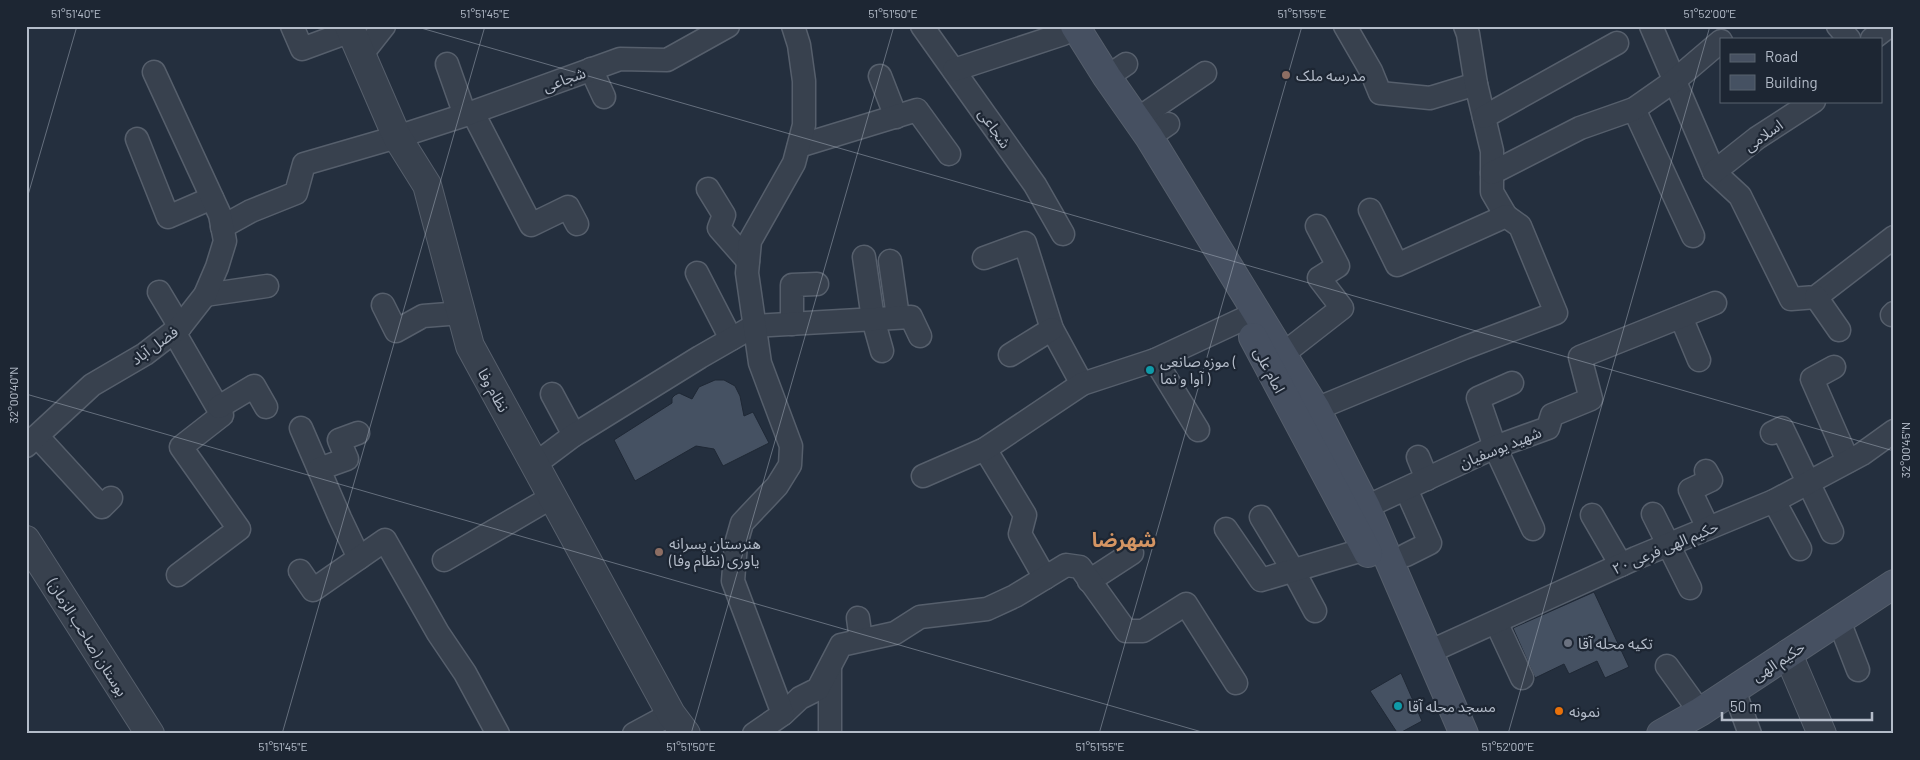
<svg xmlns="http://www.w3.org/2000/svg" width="1920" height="760" viewBox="0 0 1920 760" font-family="Barlow,'Noto Sans Arabic',sans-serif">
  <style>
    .building { fill: #455162; stroke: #1f2835 }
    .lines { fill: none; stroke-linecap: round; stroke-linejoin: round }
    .minor-casing { stroke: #565f6c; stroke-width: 25 }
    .tertiary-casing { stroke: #565f6c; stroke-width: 30 }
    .secondary-casing { stroke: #565f6c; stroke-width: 30 }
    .minor { stroke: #38414e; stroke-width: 22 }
    .tertiary { stroke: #38414e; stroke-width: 28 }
    .secondary { stroke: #465061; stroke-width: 28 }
    .ticks { fill: none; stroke: #b4bcc9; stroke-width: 1; stroke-opacity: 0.45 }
    .education-dot { fill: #8d6e63; stroke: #1d2633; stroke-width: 2 }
    .culture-dot { fill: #0f9aa8; stroke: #1d2633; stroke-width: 2 }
    .worship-dot { fill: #6b7280; stroke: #1d2633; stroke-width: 2 }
    .food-dot { fill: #e8710a; stroke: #1d2633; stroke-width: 2 }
    .labels { text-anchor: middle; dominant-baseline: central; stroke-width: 4.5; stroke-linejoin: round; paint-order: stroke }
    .poi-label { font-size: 15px; fill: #b4bcc9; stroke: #1d2633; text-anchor: start }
    .street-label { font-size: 15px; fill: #b4bcc9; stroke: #1d2633 }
    .district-label { font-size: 20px; font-weight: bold; fill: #d59563; stroke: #1d2633 }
    .neatline { fill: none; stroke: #b4bcc9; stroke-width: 2 }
    .ticks-label { font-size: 12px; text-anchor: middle; fill: #b4bcc9 }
  </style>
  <rect width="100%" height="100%" fill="#242f3e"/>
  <g class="building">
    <polygon points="715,380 724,380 735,386 740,396 744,416 753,412 769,443 723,466 714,449 696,446 635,481 614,440 672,403 672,398 675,395 679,393 692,399 699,387"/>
    <polygon points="1594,592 1629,667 1605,678 1597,661 1569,674 1564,664 1535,678 1513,628"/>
    <polygon points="1401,673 1422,721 1398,734 1370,691"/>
  </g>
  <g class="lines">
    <defs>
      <g id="minor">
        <polyline points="292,26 302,49 351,31"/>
        <polyline points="922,26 1035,185 1063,234"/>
        <polyline points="1345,26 1371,71 1380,93 1430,98 1476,84"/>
        <polyline points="1465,26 1468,34 1476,84 1492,151 1492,192 1506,216"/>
        <polyline points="1651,26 1714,172 1740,196 1791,299 1816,297 1894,237"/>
        <polyline points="1838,26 1849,39"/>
        <polyline points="1872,39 1889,26"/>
        <polyline points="362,54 384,26"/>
        <polyline points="447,64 465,115"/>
        <polyline points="591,69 604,97"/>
        <polyline points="954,70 1063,34"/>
        <polyline points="880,76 896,117"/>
        <polyline points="1107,77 1126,64"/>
        <polyline points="1634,109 1693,236"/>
        <polyline points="473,113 531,225 568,207 577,224"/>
        <polyline points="1484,117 1617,43"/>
        <polyline points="1136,120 1205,73"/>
        <polyline points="1149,137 1168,124"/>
        <polyline points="137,139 168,217 212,198"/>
        <polyline points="799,146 917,110 949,154"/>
        <polyline points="1714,172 1757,138 1814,101"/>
        <polyline points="1492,173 1580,128 1634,109 1674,81 1721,41"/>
        <polyline points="708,189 724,215 719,228 748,261"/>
        <polyline points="222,227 251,211 296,193 304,164 397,137 465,115 620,59 667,60 728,26"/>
        <polyline points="864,257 873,319 882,351"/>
        <polyline points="984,258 1025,243 1052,329 1082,384"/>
        <polyline points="890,261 898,317"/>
        <polyline points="697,273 731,339"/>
        <polyline points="159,292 180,327"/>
        <polyline points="205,295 267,286"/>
        <polyline points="1816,297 1839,330"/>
        <polyline points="383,305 396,331 423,316 461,313"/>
        <polyline points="1892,315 1894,313"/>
        <polyline points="1681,317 1699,360"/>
        <polyline points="792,324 792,285 817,284"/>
        <polyline points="174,332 222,415 181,447 239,529 178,575"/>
        <polyline points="1283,354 1342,308 1319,278 1338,266 1317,226"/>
        <polyline points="1010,355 1052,329"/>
        <polyline points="1155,360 1198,430"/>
        <polyline points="1834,367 1812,379 1848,461"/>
        <polyline points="1512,383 1478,398 1495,447 1533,529"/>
        <polyline points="552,394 574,435"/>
        <polyline points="219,407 254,386 266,407"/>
        <polyline points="1316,409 1464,348 1556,313 1520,226 1506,216 1397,265 1370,210"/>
        <polyline points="301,428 340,518 359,558"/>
        <polyline points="1772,433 1782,428 1832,532"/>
        <polyline points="37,436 102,507 111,498"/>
        <polyline points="26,446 92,385 145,354 180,327 205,295 217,267 225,241 220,215 154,72"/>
        <polyline points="985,449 1025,515 1020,534 1045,578"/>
        <polyline points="1418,457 1427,479"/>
        <polyline points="534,465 574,435 700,357 754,326 911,317 920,336"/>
        <polyline points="319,469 347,459 339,440 358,433"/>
        <polyline points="1706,471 1711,480 1690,490 1708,528"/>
        <polyline points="923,476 985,449 1082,384 1155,360 1243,319"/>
        <polyline points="1406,489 1430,543 1406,555"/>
        <polyline points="1774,501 1800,549"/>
        <polyline points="1366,507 1495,447 1548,428 1552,415 1591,399 1580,357 1715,303"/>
        <polyline points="1653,514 1690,588"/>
        <polyline points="1592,515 1621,565"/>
        <polyline points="1261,517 1293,570 1315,611"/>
        <polyline points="1226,529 1261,580 1366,549"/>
        <polyline points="444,560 552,497"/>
        <polyline points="300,571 313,590 385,540 438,633 465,673 498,734"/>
        <polyline points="1089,581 1132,553"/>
        <polyline points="858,618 861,640"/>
        <polyline points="1839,621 1858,670"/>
        <polyline points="1496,622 1522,678"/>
        <polyline points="1429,652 1636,558 1774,501 1862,454 1894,431"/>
        <polyline points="1667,666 1700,712"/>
        <polyline points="830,670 830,734"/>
        <polyline points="1734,690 1750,734"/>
        <polyline points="783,714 800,698 818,689 841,645 895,633 920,617 987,609 1015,596 1066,565 1080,567 1126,631 1143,631 1186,604 1236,683"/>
        <polyline points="634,734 671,714"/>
        <polyline points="754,734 783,714 733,581 736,544 742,523 777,486 790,465 791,446 760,363 747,273 750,241 794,163 804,125 804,81 799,45 793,26"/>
      </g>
      <g id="tertiary">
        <polyline points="349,26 397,137 427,185 470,346 671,714 686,734"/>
        <polyline points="26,540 150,734"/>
        <polyline points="1788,654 1822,734"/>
      </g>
      <g id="secondary">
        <polyline points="1075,26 1107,77 1149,137 1316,409 1366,507 1464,734"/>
        <polyline points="1253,337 1368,553"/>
        <polyline points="1661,734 1700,712 1894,584"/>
      </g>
    </defs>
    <use href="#minor" class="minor-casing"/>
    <use href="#tertiary" class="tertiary-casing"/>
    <use href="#secondary" class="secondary-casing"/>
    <use href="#minor" class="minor"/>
    <use href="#tertiary" class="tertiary"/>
    <use href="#secondary" class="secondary"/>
  </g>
  <path class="ticks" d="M414 26 1894 451M26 202 77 26M26 394 1209 734M282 734 485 26M691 734 894 26M1099 734 1302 26M1508 734 1710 26"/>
  <g class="education-dot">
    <circle cx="1286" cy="75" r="5"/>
    <circle cx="659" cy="552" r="5"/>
  </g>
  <g class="culture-dot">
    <circle cx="1150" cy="370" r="5"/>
    <circle cx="1398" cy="706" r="5"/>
  </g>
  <circle class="worship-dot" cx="1568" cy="643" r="5"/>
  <circle class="food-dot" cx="1559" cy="711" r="5"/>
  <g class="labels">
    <g class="poi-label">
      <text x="1296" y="75">مدرسه ملک</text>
      <text x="1160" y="361">موزه صانعی (<tspan x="1160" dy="17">آوا و نما )</tspan></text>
      <text x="669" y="543">هنرستان پسرانه<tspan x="669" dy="17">یاوری (نظام وفا)</tspan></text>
      <text x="1578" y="643">تکیه محله آقا</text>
      <text x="1408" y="706">مسجد محله آقا</text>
      <text x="1569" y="711">نمونه</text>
    </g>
    <g class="street-label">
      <text transform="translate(564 79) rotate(-20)">شجاعی</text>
      <text transform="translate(995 128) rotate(55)">شجاعی</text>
      <text transform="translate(1763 135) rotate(-35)">اسلامی</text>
      <text transform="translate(154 345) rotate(-36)">فضل آباد</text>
      <text transform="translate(1270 370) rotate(62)">امام علی</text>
      <text transform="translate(494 390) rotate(61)">نظام وفا</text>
      <text transform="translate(1500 447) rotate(-22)">شهید یوسفیان</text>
      <text transform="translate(1665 547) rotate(-23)">حکیم الهی فرعی ۲۰</text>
      <text transform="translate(88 637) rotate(58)">بوستان (صاحب الزمان)</text>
      <text transform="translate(1778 661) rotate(-33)">حکیم الهی</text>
    </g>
    <g class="district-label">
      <text x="1124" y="539">شهرضا</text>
    </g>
  </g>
  <rect width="1920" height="760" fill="none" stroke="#1d2633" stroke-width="55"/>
  <rect x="1720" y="38" width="162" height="65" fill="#1d2633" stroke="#59626f"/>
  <rect x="1730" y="54" width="25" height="8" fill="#465061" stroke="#59626f"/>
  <text x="1765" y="62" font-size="15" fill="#b4bcc9">Road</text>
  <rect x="1730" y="75" width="25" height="15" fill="#455162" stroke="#59626f"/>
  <text x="1765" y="88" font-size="15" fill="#b4bcc9">Building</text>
  <path d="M1722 712v8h150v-8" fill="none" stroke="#b4bcc9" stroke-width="2.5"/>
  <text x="1730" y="712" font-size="15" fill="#b4bcc9" stroke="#1d2633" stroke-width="4" paint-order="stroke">50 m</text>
  <rect x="28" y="28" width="1864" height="704" class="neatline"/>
  <g class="ticks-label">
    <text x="76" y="18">51°51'40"E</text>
    <text x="485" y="18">51°51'45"E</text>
    <text x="893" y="18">51°51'50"E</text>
    <text x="1302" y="18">51°51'55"E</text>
    <text x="1710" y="18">51°52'00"E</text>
    <text transform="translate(14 395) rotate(-90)" y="4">32°00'40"N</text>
    <text transform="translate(1906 450) rotate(-90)" y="4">32°00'45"N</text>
    <text x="283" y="751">51°51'45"E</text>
    <text x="691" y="751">51°51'50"E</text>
    <text x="1100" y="751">51°51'55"E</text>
    <text x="1508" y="751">51°52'00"E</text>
  </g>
</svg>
